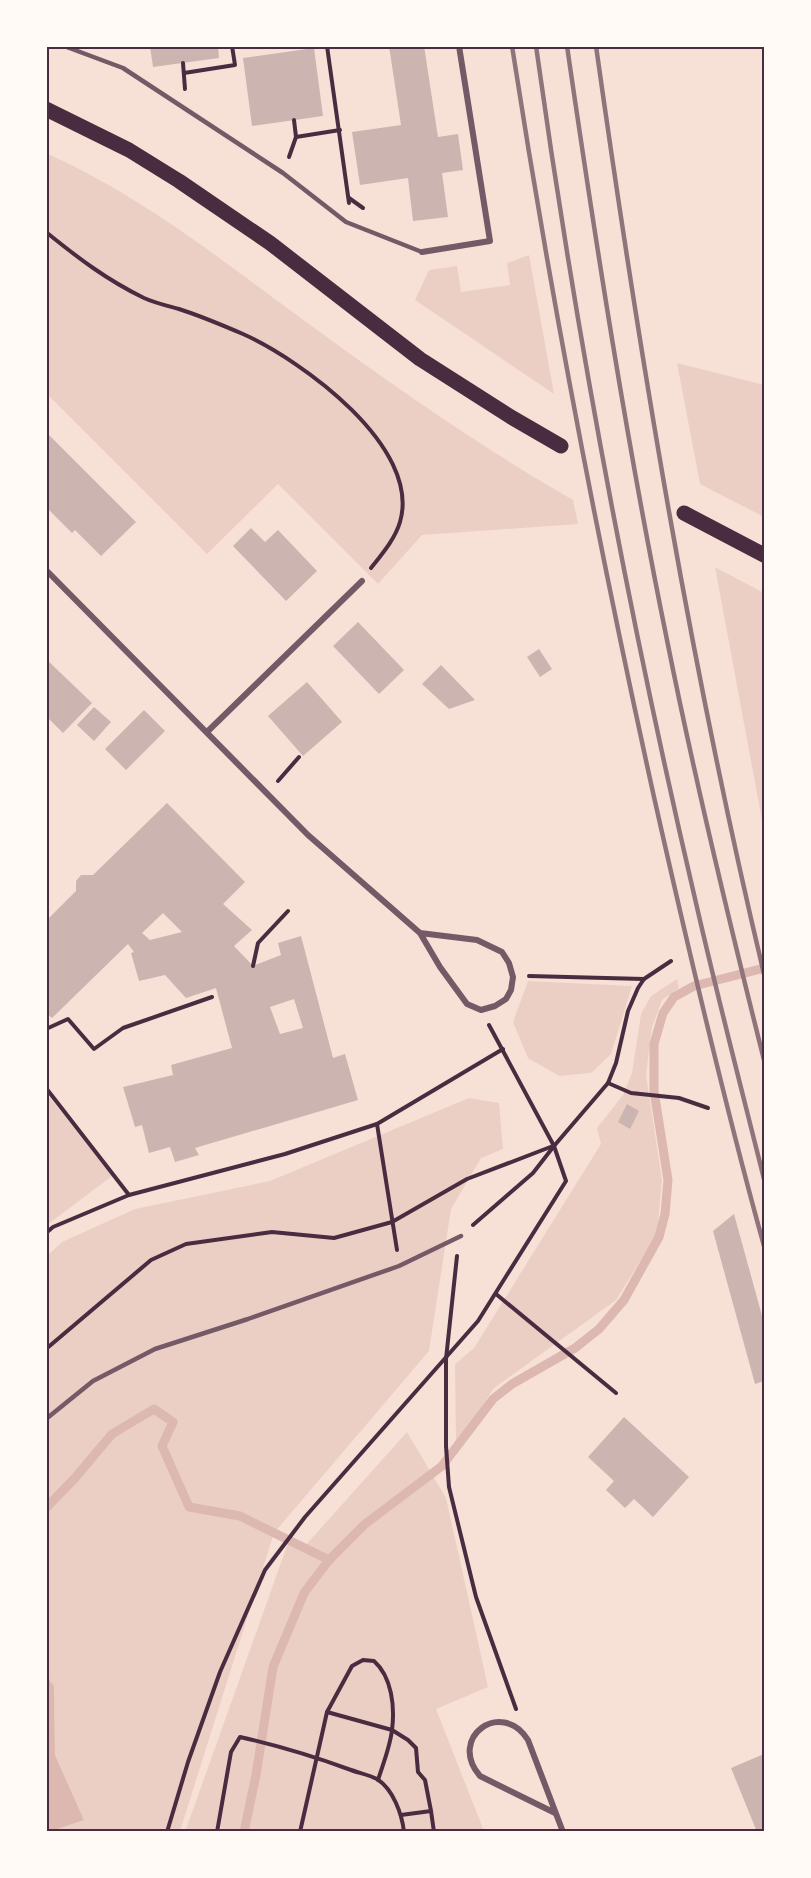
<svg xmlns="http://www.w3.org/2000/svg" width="811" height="1878" viewBox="0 0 811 1878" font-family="'Space Grotesk',sans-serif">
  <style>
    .green { fill: #ebcfc5 }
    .water { fill: #dcb8b0 }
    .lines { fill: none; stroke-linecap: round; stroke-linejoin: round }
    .stream { stroke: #dcb8b0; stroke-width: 9 }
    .building { fill: #ccb4b1; fill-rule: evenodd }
    .path { stroke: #4a2c40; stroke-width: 4 }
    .service { stroke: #755966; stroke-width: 4.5 }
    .minor { stroke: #755966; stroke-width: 6 }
    .primary { stroke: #4a2c40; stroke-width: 15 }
    .rail { stroke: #8f747c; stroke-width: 4.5 }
    .neatline { fill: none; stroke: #4a2c40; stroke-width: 2 }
  </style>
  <rect width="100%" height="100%" fill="#f7e1d7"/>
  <g class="green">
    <path d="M46 153C131 191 205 247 279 302 374 372 470 441 573 500L578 524 422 535 378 584 278 484 207 554 47 394Z"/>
    <polygon points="529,255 554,394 415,300 429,270 457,266 461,292 510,285 507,263"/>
    <polygon points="677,363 764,385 764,517 700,484"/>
    <polygon points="715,567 764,593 764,831"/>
    <polygon points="677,979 679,988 662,1000 652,1027 646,1075 662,1180 657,1234 616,1300 494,1388 456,1445 455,1364 474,1348 601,1144 597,1128 623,1095 632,1073 641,1014 651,996"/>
    <polygon points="528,981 632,986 611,1054 591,1073 559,1076 528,1058 513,1022"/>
    <polygon points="47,1094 112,1176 47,1225"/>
    <polygon points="469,1098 499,1103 503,1149 481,1158 451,1209 429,1351 274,1533 180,1831 52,1831 84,1820 55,1755 54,1686 47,1675 46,1257 62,1242 135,1209 270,1181"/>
    <polygon points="407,1432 446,1498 488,1687 436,1709 484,1831 185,1832 288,1543 304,1547"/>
  </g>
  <polygon class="water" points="46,1675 54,1686 55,1755 84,1820 52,1831 46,1831"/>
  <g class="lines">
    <g class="stream">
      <polyline points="46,1508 75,1478 112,1434 154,1409 173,1422 162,1446 189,1507 240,1516 329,1560"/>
      <polyline points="244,1832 256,1775 273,1667 304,1593 329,1560 365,1524 442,1466 493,1399 512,1384 575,1348 599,1329 624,1300 659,1237 665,1214 668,1180 654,1091 654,1044 663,1013 674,997 694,986 764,968"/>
    </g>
  </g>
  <g class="building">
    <polygon points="150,46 218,46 219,58 153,67"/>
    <polygon points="389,46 424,46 438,137 458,134 463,170 442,173 448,217 413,221 408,178 360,185 352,132 401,125"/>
    <polygon points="314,48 323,116 252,126 243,58"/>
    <polygon points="46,432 136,522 101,556 75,530 72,533 46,507"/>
    <polygon points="251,528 265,542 278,530 317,571 286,601 233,546"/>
    <polygon points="358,622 404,670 379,694 333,646"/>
    <polygon points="539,649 552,669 540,677 527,657"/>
    <polygon points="46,659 92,703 63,733 46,716"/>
    <polygon points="441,665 475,700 449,709 422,684"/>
    <polygon points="307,682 342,722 303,756 268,716"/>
    <polygon points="94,707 111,722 94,741 77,725"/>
    <polygon points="144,710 165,731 126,770 105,749"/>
    <path d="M167 803 245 882 223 904 252 930 234 946 253 966 281 955 278 943 301 936 333 1058 345 1054 358 1100 195 1148 199 1155 175 1162 170 1147 149 1153 142 1125 135 1127 123 1087 173 1075 171 1065 232 1048 216 988 186 998 165 975 139 981 131 953 134 952 128 944 52 1018 46 1013V921L76 891V881L81 875H93ZM163 913 182 932 150 940 142 933ZM294 999 303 1028 280 1034 270 1007Z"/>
    <polygon points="627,1104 639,1111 630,1129 618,1122"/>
    <polygon points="734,1214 764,1323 764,1381 755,1384 713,1231"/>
    <polygon points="624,1417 689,1477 653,1517 634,1499 625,1508 606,1490 614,1481 588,1457"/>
    <polygon points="764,1754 764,1832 757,1832 731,1768"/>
  </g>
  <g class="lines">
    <g class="path">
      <polyline points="327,46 349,203"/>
      <polyline points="183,63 185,89"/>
      <polyline points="184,73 235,65 232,46"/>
      <polyline points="294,120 296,137"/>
      <polyline points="289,157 296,137 340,130"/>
      <polyline points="349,198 363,208"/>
      <path d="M46 232C78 258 107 280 144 298 155 303 168 306 179 309 201 316 222 325 243 334 301 360 422 447 400 522 395 539 382 554 371 568"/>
      <polyline points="278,781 299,757"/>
      <polyline points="253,966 258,943 288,911"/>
      <polyline points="529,976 644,979"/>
      <polyline points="46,1029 68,1019 94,1049 123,1028 212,997"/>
      <polyline points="608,1083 631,1093 679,1098 708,1108"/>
      <polyline points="46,1088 129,1195"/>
      <polyline points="377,1124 397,1250"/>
      <polyline points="473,1225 533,1173 554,1146 608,1083 616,1063 628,1011 638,988 644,979 671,961"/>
      <polyline points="46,1233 53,1227 129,1195 285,1154 377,1124 503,1049"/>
      <polyline points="457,1256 446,1359 446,1446 449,1487 476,1597 516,1709"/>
      <polyline points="496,1294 616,1393"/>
      <polyline points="46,1349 151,1260 186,1244 272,1232 334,1238 392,1222 467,1179 553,1146"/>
      <polyline points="327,1712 392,1730 408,1740 416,1748 418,1772 425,1780 431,1811 401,1815"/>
      <polyline points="431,1811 434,1832"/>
      <polyline points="167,1832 188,1762 220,1672 265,1570 305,1517 478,1321 566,1181 554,1146 489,1025"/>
      <path d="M217 1832 231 1752 240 1737C280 1746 313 1756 351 1770 359 1773 369 1775 377 1779 393 1789 402 1814 404 1832"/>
      <path d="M300 1832 327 1712 352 1666 363 1660 374 1661C392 1677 395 1707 392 1730 390 1747 383 1764 378 1780"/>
    </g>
    <g class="service">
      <polyline points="64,46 123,68 283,173 346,222 422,252"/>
      <polyline points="46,1419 93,1381 155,1349 248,1319 399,1266 461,1236"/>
    </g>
    <g class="minor">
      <polyline points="422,252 490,241 459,46"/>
      <polyline points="46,570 308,835 420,933 440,967 467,1004 481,1010 495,1006 506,999 511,990 513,977 509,963 502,952 477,940 420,933"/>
      <polyline points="207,732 362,581"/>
      <path d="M555 1813 480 1776C447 1738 501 1698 528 1740L563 1832"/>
    </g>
    <g class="primary">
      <polyline points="46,109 129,150 179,181 270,243 420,359 511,417 561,446"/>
      <polyline points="684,513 764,555"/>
    </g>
    <g class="rail">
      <path d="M512 46C551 298 599 548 654 797 688 948 723 1098 764 1246"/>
      <path d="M536 46C576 334 630 621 696 903 717 995 741 1087 764 1179"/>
      <path d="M567 46C596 245 627 444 667 640 695 781 729 921 764 1060"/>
      <path d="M596 46C640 358 691 668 764 974"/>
    </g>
  </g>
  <rect width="811" height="1878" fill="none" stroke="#fffaf5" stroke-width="96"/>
  <rect x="48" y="48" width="715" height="1782" class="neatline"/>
</svg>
